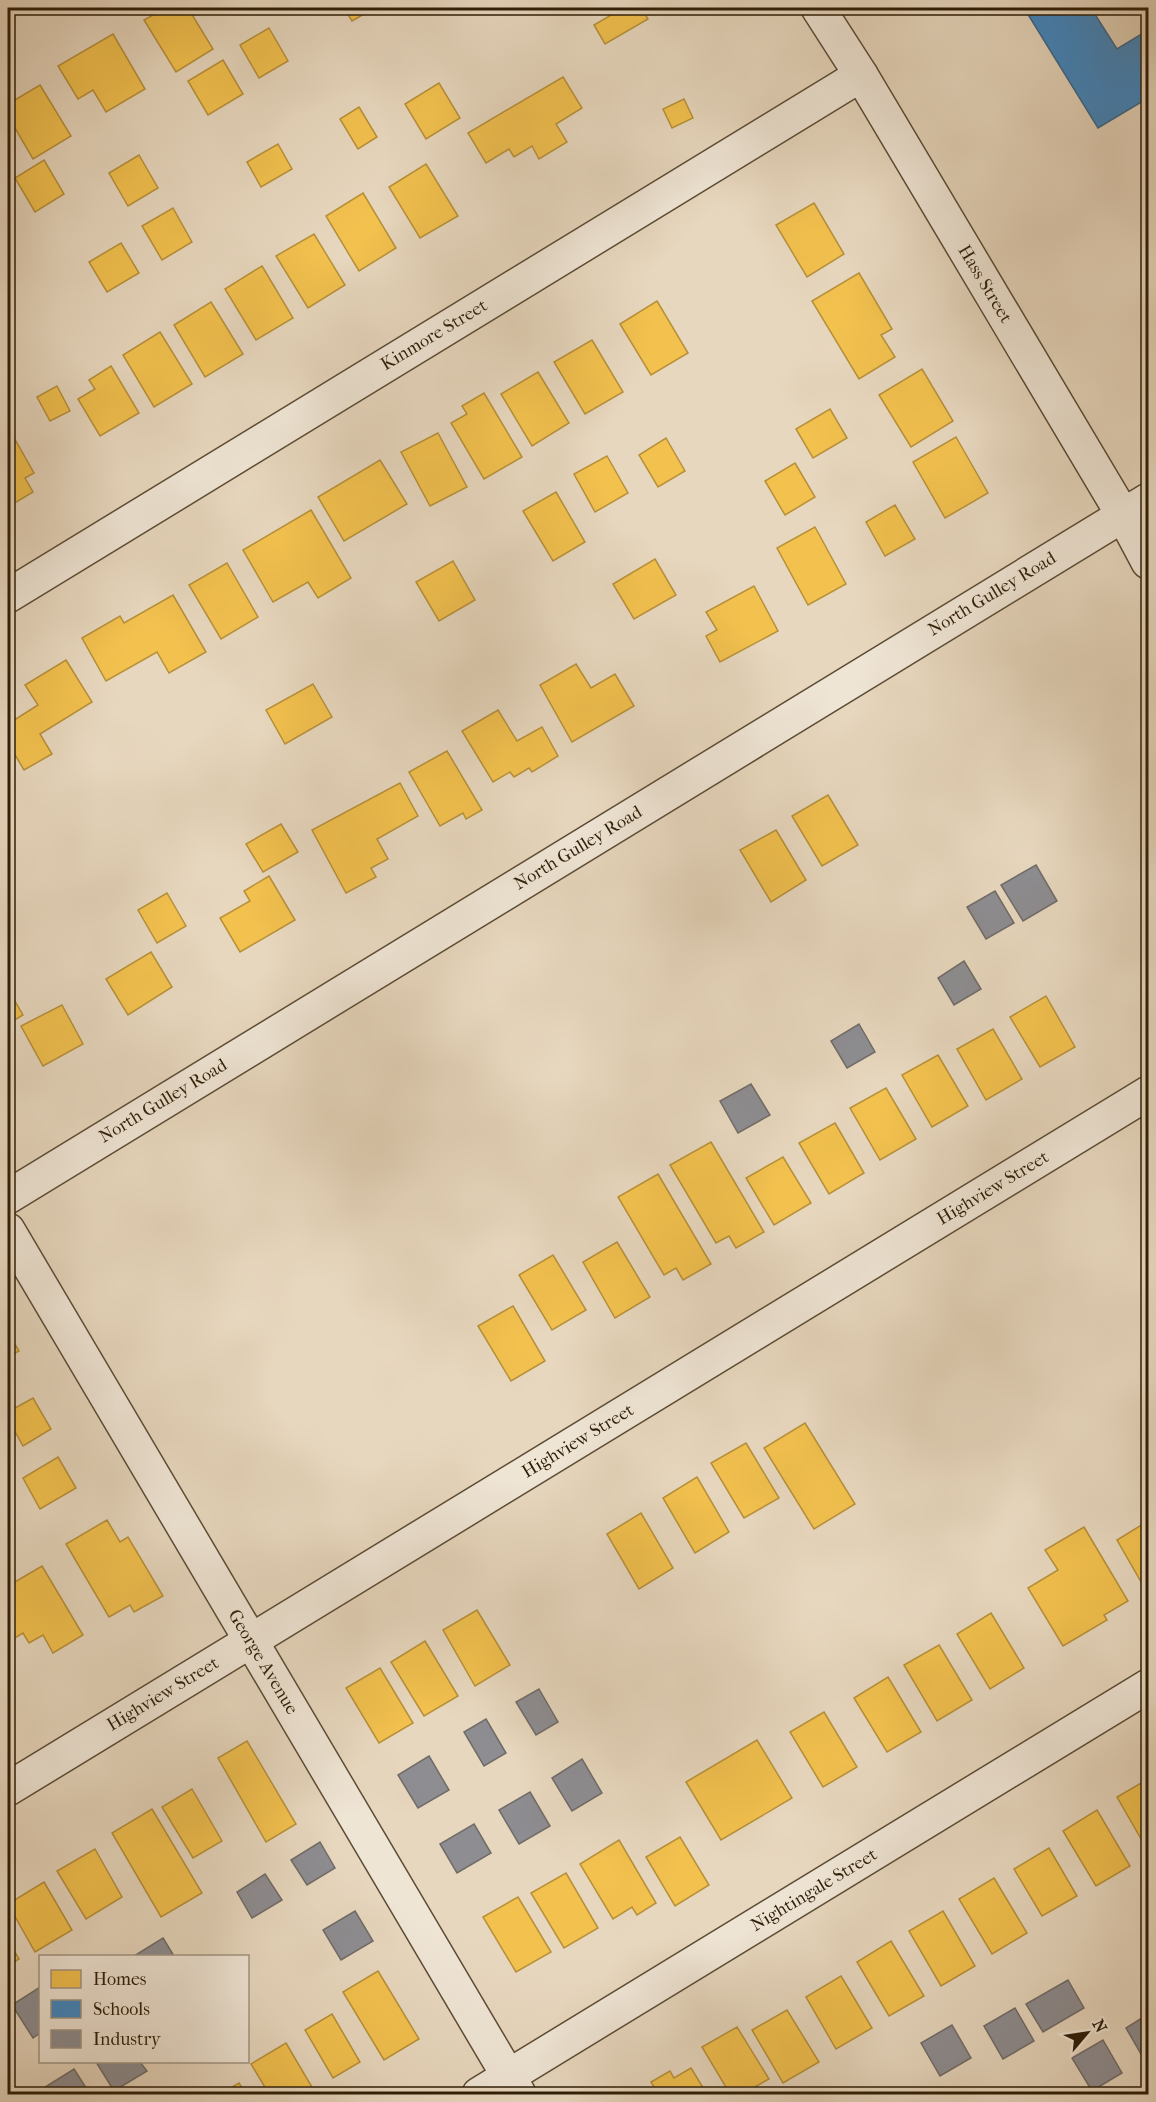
<svg xmlns="http://www.w3.org/2000/svg" width="1156" height="2102" viewBox="0 0 1156 2102" font-family="'IM FELL French Canon',serif">
  <style>
    .homes { fill: #f2c14e; stroke: #b79039; stroke-width: 1.5 }
    .schools { fill: #3f88c5; stroke: #3a688c; stroke-width: 1.5 }
    .industry { fill: #8d8d92; stroke: #706c68; stroke-width: 1.5 }
    .lines { fill: none; stroke-linecap: round; stroke-linejoin: round }
    .minor-casing { stroke: #5c4c35; stroke-width: 36 }
    .minor { stroke: #efe5d5; stroke-width: 33 }
    .labels { text-anchor: middle; dominant-baseline: central; stroke-width: 6; stroke-linejoin: round; paint-order: stroke }
    .street-label { font-size: 18px; fill: #2e1e07; stroke: #efe5d5 }
  </style>
  <rect width="100%" height="100%" fill="#e7d7be"/>
  <filter id="stains"><feTurbulence type="fractalNoise" baseFrequency=".00333" numOctaves="4"/><feColorMatrix values="0 0 0 0 .2 0 0 0 0 .09 0 0 0 0 .02 0 0 0 .5 -.17"/></filter>
  <radialGradient id="worn" r=".72"><stop offset=".6" stop-color="#630" stop-opacity="0"/><stop offset="1" stop-color="#630" stop-opacity=".3"/></radialGradient>
  <g class="homes">
    <polygon points="166,8 188,8 213,49 176,72 144,20"/>
    <polygon points="344,8 375,8 352,21"/>
    <polygon points="623,8 641,8 648,19 605,44 594,25"/>
    <polygon points="269,28 288,61 259,78 240,45"/>
    <polygon points="113,34 145,89 106,112 93,90 78,99 58,66"/>
    <polygon points="223,60 243,94 208,115 188,81"/>
    <polygon points="563,77 582,108 556,124 567,142 539,159 532,146 514,157 509,149 486,163 468,133"/>
    <polygon points="439,83 460,118 426,139 405,104"/>
    <polygon points="40,85 71,136 33,159 8,116 8,104"/>
    <polygon points="684,99 693,118 672,128 663,109"/>
    <polygon points="359,107 377,137 358,149 340,119"/>
    <polygon points="278,144 292,169 261,187 247,162"/>
    <polygon points="139,155 158,188 128,206 109,173"/>
    <polygon points="44,160 64,194 35,212 15,178"/>
    <polygon points="426,164 458,216 420,238 389,187"/>
    <polygon points="363,193 396,248 359,271 326,216"/>
    <polygon points="814,203 844,254 807,277 776,225"/>
    <polygon points="173,208 192,242 162,260 142,226"/>
    <polygon points="314,234 345,285 308,308 276,256"/>
    <polygon points="121,243 139,273 107,292 89,262"/>
    <polygon points="262,266 293,318 256,340 225,289"/>
    <polygon points="859,273 892,329 881,335 895,357 859,379 812,301"/>
    <polygon points="657,301 688,353 651,375 620,324"/>
    <polygon points="211,302 243,354 205,377 174,325"/>
    <polygon points="160,332 192,384 154,407 123,355"/>
    <polygon points="592,340 623,392 585,414 554,362"/>
    <polygon points="111,366 139,413 100,436 78,399 95,389 89,380"/>
    <polygon points="922,369 953,421 911,447 879,395"/>
    <polygon points="538,372 569,423 532,446 501,394"/>
    <polygon points="57,386 70,411 50,421 37,397"/>
    <polygon points="484,393 522,457 484,479 451,423 467,414 462,406"/>
    <polygon points="830,409 847,438 813,458 796,429"/>
    <polygon points="8,427 34,473 25,478 33,492 8,507"/>
    <polygon points="438,433 467,487 430,506 401,452"/>
    <polygon points="956,437 988,493 945,518 913,462"/>
    <polygon points="666,438 685,471 658,487 639,455"/>
    <polygon points="607,456 628,493 595,512 574,474"/>
    <polygon points="380,460 407,504 344,541 318,497"/>
    <polygon points="795,463 815,497 785,515 765,481"/>
    <polygon points="556,492 585,542 553,561 523,511"/>
    <polygon points="895,505 915,539 885,556 866,522"/>
    <polygon points="311,510 351,578 318,598 308,582 273,602 243,550"/>
    <polygon points="815,527 846,584 808,605 777,548"/>
    <polygon points="655,559 676,595 634,619 613,584"/>
    <polygon points="453,561 475,600 439,621 416,582"/>
    <polygon points="227,563 258,617 221,639 189,585"/>
    <polygon points="754,586 778,631 720,662 706,636 717,630 706,612"/>
    <polygon points="173,595 206,652 169,673 157,652 106,681 82,638 120,616 124,623"/>
    <polygon points="66,660 92,702 40,734 52,754 24,770 8,743 8,724 38,705 25,685"/>
    <polygon points="576,664 591,688 615,674 634,706 572,742 540,685"/>
    <polygon points="313,684 332,717 285,744 266,710"/>
    <polygon points="498,710 517,741 542,727 558,756 532,772 529,768 514,777 510,772 493,782 462,731"/>
    <polygon points="447,751 482,810 466,819 463,813 440,826 409,772"/>
    <polygon points="400,783 418,816 377,839 388,859 371,868 376,877 346,893 312,830"/>
    <polygon points="828,795 858,845 822,866 792,816"/>
    <polygon points="281,824 298,852 263,872 246,844"/>
    <polygon points="776,830 806,880 771,902 740,850"/>
    <polygon points="269,876 295,920 240,952 220,918 250,901 244,891"/>
    <polygon points="167,893 186,926 157,943 138,910"/>
    <polygon points="151,952 172,987 128,1015 106,979"/>
    <polygon points="8,989 23,1015 8,1024"/>
    <polygon points="1046,996 1075,1047 1040,1067 1010,1017"/>
    <polygon points="62,1005 83,1044 43,1066 21,1026"/>
    <polygon points="993,1029 1022,1079 986,1100 957,1049"/>
    <polygon points="938,1055 968,1106 932,1127 902,1075"/>
    <polygon points="886,1088 916,1139 880,1160 850,1108"/>
    <polygon points="835,1123 864,1173 829,1194 799,1143"/>
    <polygon points="711,1142 764,1232 736,1248 729,1236 716,1243 670,1165"/>
    <polygon points="783,1157 811,1203 774,1225 746,1178"/>
    <polygon points="658,1174 711,1264 683,1280 676,1268 664,1275 618,1197"/>
    <polygon points="617,1242 650,1297 615,1318 583,1262"/>
    <polygon points="553,1255 586,1310 552,1330 519,1275"/>
    <polygon points="513,1306 545,1361 511,1381 478,1326"/>
    <polygon points="8,1332 19,1351 8,1357"/>
    <polygon points="33,1398 51,1429 23,1446 8,1419 8,1412"/>
    <polygon points="805,1423 855,1504 814,1529 764,1448"/>
    <polygon points="746,1443 779,1498 744,1518 711,1463"/>
    <polygon points="58,1457 76,1488 40,1509 23,1478"/>
    <polygon points="697,1477 729,1532 695,1553 663,1498"/>
    <polygon points="641,1513 673,1568 639,1589 607,1534"/>
    <polygon points="107,1520 120,1542 128,1537 163,1596 134,1612 130,1605 109,1617 66,1544"/>
    <polygon points="1148,1521 1148,1594 1117,1540"/>
    <polygon points="1084,1527 1128,1601 1104,1615 1107,1620 1063,1646 1028,1588 1058,1570 1045,1550"/>
    <polygon points="42,1566 83,1635 53,1653 43,1635 29,1643 23,1633 8,1642 8,1586"/>
    <polygon points="477,1610 510,1665 475,1686 443,1630"/>
    <polygon points="991,1613 1024,1668 990,1689 957,1634"/>
    <polygon points="425,1641 458,1696 424,1716 391,1662"/>
    <polygon points="939,1645 972,1700 937,1721 904,1665"/>
    <polygon points="380,1668 413,1723 379,1743 346,1688"/>
    <polygon points="888,1677 921,1732 887,1752 854,1698"/>
    <polygon points="824,1712 857,1767 823,1787 790,1732"/>
    <polygon points="757,1740 792,1798 721,1840 686,1782"/>
    <polygon points="247,1741 296,1824 266,1842 218,1758"/>
    <polygon points="1148,1779 1148,1851 1117,1797"/>
    <polygon points="192,1789 222,1841 193,1858 162,1807"/>
    <polygon points="152,1809 202,1893 161,1917 112,1833"/>
    <polygon points="1097,1810 1130,1866 1096,1886 1063,1831"/>
    <polygon points="680,1837 709,1885 675,1906 646,1857"/>
    <polygon points="619,1840 656,1903 637,1915 632,1907 613,1919 580,1864"/>
    <polygon points="1049,1848 1077,1896 1042,1916 1014,1869"/>
    <polygon points="95,1849 122,1897 86,1919 57,1871"/>
    <polygon points="566,1873 598,1928 564,1948 531,1893"/>
    <polygon points="994,1878 1027,1933 992,1954 959,1899"/>
    <polygon points="44,1882 72,1930 35,1952 8,1904"/>
    <polygon points="518,1897 551,1952 516,1972 483,1917"/>
    <polygon points="943,1911 975,1966 941,1986 909,1931"/>
    <polygon points="8,1940 19,1959 8,1966"/>
    <polygon points="891,1941 924,1996 889,2016 857,1962"/>
    <polygon points="378,1971 419,2039 384,2060 343,1992"/>
    <polygon points="841,1976 872,2028 836,2049 806,1997"/>
    <polygon points="787,2010 819,2062 783,2083 752,2030"/>
    <polygon points="332,2014 360,2062 333,2078 305,2030"/>
    <polygon points="737,2027 769,2079 742,2094 730,2094 702,2047"/>
    <polygon points="286,2043 316,2094 269,2094 251,2064"/>
    <polygon points="691,2068 707,2094 658,2094 651,2082 670,2071 674,2078"/>
    <polygon points="239,2083 246,2094 220,2094"/>
  </g>
  <polygon class="schools" points="1024,8 1091,8 1117,49 1148,30 1148,98 1098,128"/>
  <g class="industry">
    <polygon points="1036,865 1057,901 1023,921 1001,885"/>
    <polygon points="995,891 1014,923 986,939 967,907"/>
    <polygon points="964,961 981,989 954,1005 938,978"/>
    <polygon points="859,1024 875,1052 847,1068 831,1041"/>
    <polygon points="751,1084 770,1115 738,1133 720,1101"/>
    <polygon points="539,1689 558,1722 536,1735 516,1702"/>
    <polygon points="486,1719 506,1753 484,1766 464,1732"/>
    <polygon points="429,1756 449,1790 418,1808 398,1775"/>
    <polygon points="582,1759 602,1793 572,1811 552,1778"/>
    <polygon points="530,1792 550,1826 519,1844 499,1810"/>
    <polygon points="474,1824 491,1853 457,1873 440,1844"/>
    <polygon points="320,1842 335,1868 307,1885 291,1860"/>
    <polygon points="265,1874 282,1900 252,1918 237,1892"/>
    <polygon points="355,1911 373,1941 341,1960 323,1930"/>
    <polygon points="163,1938 174,1956 134,1956"/>
    <polygon points="1068,1980 1084,2008 1043,2032 1026,2004"/>
    <polygon points="40,1987 40,2033 33,2038 12,2005"/>
    <polygon points="1015,2008 1034,2041 1003,2059 984,2026"/>
    <polygon points="1148,2014 1148,2059 1145,2061 1126,2028"/>
    <polygon points="952,2025 971,2058 940,2076 921,2043"/>
    <polygon points="1103,2040 1122,2073 1092,2091 1072,2058"/>
    <polygon points="96,2062 140,2062 147,2071 114,2091"/>
    <polygon points="74,2069 90,2094 45,2094 42,2089"/>
  </g>
  <g class="lines">
    <defs>
      <g id="minor">
        <polyline points="818,8 861,75 1123,515 1148,562"/>
        <polyline points="8,596 861,75"/>
        <polyline points="8,1197 1148,500"/>
        <polyline points="8,1230 519,2094"/>
        <polyline points="8,1789 1148,1093"/>
        <polyline points="479,2094 1148,1686"/>
      </g>
    </defs>
    <use href="#minor" class="minor-casing"/>
    <use href="#minor" class="minor"/>
  </g>
  <g class="labels">
    <g class="street-label">
      <text transform="translate(985 284) rotate(59)">Hass Street</text>
      <text transform="translate(434 335) rotate(-31)">Kinmore Street</text>
      <text transform="translate(992 594) rotate(-31)">North Gulley Road</text>
      <text transform="translate(578 848) rotate(-31)">North Gulley Road</text>
      <text transform="translate(163 1101) rotate(-31)">North Gulley Road</text>
      <text transform="translate(993 1188) rotate(-31)">Highview Street</text>
      <text transform="translate(578 1441) rotate(-31)">Highview Street</text>
      <text transform="translate(263 1662) rotate(59)">George Avenue</text>
      <text transform="translate(163 1694) rotate(-31)">Highview Street</text>
      <text transform="translate(814 1890) rotate(-31)">Nightingale Street</text>
    </g>
  </g>
  <rect width="1156" height="2102" fill="none" stroke="#e7d7be" stroke-width="30"/>
  <rect x="9" y="9" width="1138" height="2084" fill="none" stroke="#2e1e07" stroke-width="3"/>
  <rect x="15" y="15" width="1126" height="2072" fill="none" stroke="#2e1e07" stroke-width="1.5"/>
  <rect x="39" y="1955" width="210" height="108" fill="#efe5d5" stroke="#a29583" stroke-width="1.5"/>
  <rect x="51" y="1970" width="30" height="18" fill="#f2c14e" stroke="#a29583" stroke-width="1.5"/>
  <text x="93" y="1985" font-size="18" fill="#2e1e07">Homes</text>
  <rect x="51" y="2000" width="30" height="18" fill="#3f88c5" stroke="#a29583" stroke-width="1.5"/>
  <text x="93" y="2015" font-size="18" fill="#2e1e07">Schools</text>
  <rect x="51" y="2030" width="30" height="18" fill="#8d8d92" stroke="#a29583" stroke-width="1.5"/>
  <text x="93" y="2045" font-size="18" fill="#2e1e07">Industry</text>
  <g transform="translate(1087 2033) rotate(61)" stroke="#efe5d5" stroke-width="4.5" paint-order="stroke">
  <path d="M0-4.5L10 22L0 15L-10 22Z" fill="#2e1e07"/>
  <text y="-9" font-size="16" font-weight="bold" text-anchor="middle" fill="#2e1e07">N</text>
  </g>
  <rect width="100%" height="100%" filter="url(#stains)"/>
  <rect width="100%" height="100%" fill="url(#worn)"/>
</svg>
